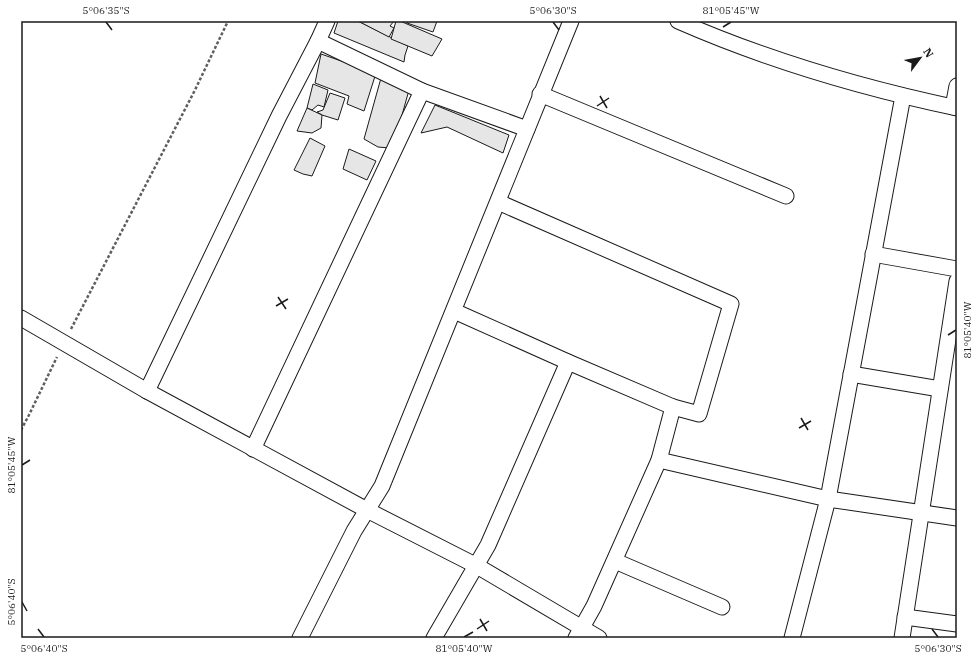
<svg xmlns="http://www.w3.org/2000/svg" width="978" height="659" viewBox="0 0 978 659" font-family="'IBM Plex Serif',serif">
  <style>
    .building { fill: #e6e6e6; stroke: #1a1a1a }
    .lines { fill: none; stroke-linecap: round; stroke-linejoin: round }
    .street-casing { stroke: #1a1a1a; stroke-width: 17 }
    .path { stroke: #5f5f5f; stroke-width: 2.5; stroke-dasharray: 3 2; stroke-linecap: butt }
    .street { stroke: #fff; stroke-width: 15 }
    .ticks { fill: none; stroke: #1a1a1a; stroke-width: 1.5 }
    .neatline { fill: none; stroke: #1a1a1a; stroke-width: 1.5 }
    .ticks-label { font-size: 10px; text-anchor: middle; fill: #1a1a1a }
  </style>
  <rect width="100%" height="100%" fill="#fff"/>
  <g class="building">
    <polygon points="338,21 358,21 408,46 405,55 404,62 334,33"/>
    <polygon points="358,21 394,21 390,26 394,28 389,37"/>
    <polygon points="396,21 400,21 442,39 432,56 391,39"/>
    <polygon points="407,21 437,21 433,32 407,23"/>
    <polygon points="321,54 376,73 364,111 347,104 349,96 315,83"/>
    <polygon points="381,78 409,90 397,133 390,148 378,147 364,139"/>
    <polygon points="313,84 328,90 324,107 318,105 312,110 307,108"/>
    <polygon points="330,93 345,98 338,120 322,115 317,112 323,110"/>
    <polygon points="435,105 509,135 503,153 447,127 421,133"/>
    <polygon points="307,108 322,115 321,128 312,133 297,131"/>
    <polygon points="310,138 325,146 312,176 303,174 294,170"/>
    <polygon points="349,149 376,161 367,180 343,169"/>
  </g>
  <g class="lines">
    <defs>
      <g id="street">
        <path d="M678 21C767 60 862 88 957 108"/>
        <polyline points="318,41 422,91 527,129"/>
        <polyline points="540,94 786,196"/>
        <polyline points="953,107 957,86"/>
        <polyline points="873,254 957,269"/>
        <polyline points="454,311 568,362 673,407 699,414 731,304 498,202"/>
        <polyline points="21,318 147,391 367,510 477,566 599,638"/>
        <polyline points="851,374 940,389"/>
        <polyline points="147,391 279,116 318,41 327,21"/>
        <polyline points="253,449 422,91"/>
        <polyline points="659,460 828,499 957,518"/>
        <polyline points="615,561 722,607"/>
        <polyline points="905,617 957,624"/>
        <polyline points="300,638 354,531 382,486 571,21"/>
        <polyline points="434,638 488,545 568,362"/>
        <polyline points="576,638 594,606 659,460 673,407"/>
        <polyline points="792,638 828,499 903,96"/>
        <polyline points="902,638 957,281"/>
      </g>
    </defs>
    <use href="#street" class="street-casing"/>
    <g class="path">
      <polyline points="71,329 195,90 228,21"/>
      <polyline points="21,430 29,415 57,357"/>
    </g>
    <use href="#street" class="street"/>
  </g>
  <path class="ticks" d="M106 22 112 30M553 22 559 30M723 27 731 22M600 96 607 108M597 106 609 98M278 297 286 309M276 306 288 299M948 335 956 330M801 418 808 430M799 428 811 421M22 465 30 460M22 602 27 611M480 619 487 631M38 629 44 637M477 629 489 621M932 629 938 637M464 637 473 632"/>
  <rect width="978" height="659" fill="none" stroke="#ffffff" stroke-width="44"/>
  <g transform="translate(920 58) rotate(58)" stroke="#ffffff" stroke-width="3" paint-order="stroke">
  <path d="M0-3L7 15L0 10L-7 15Z" fill="#1a1a1a"/>
  <text y="-6" font-size="11" font-weight="bold" text-anchor="middle" fill="#1a1a1a">N</text>
  </g>
  <rect x="22" y="22" width="934" height="615" class="neatline"/>
  <g class="ticks-label">
    <text x="106" y="14">5°06'35"S</text>
    <text x="553" y="14">5°06'30"S</text>
    <text x="731" y="14">81°05'45"W</text>
    <text transform="translate(967 330) rotate(-90)" y="4">81°05'40"W</text>
    <text transform="translate(11 465) rotate(-90)" y="4">81°05'45"W</text>
    <text transform="translate(11 602) rotate(-90)" y="4">5°06'40"S</text>
    <text x="44" y="652">5°06'40"S</text>
    <text x="464" y="652">81°05'40"W</text>
    <text x="938" y="652">5°06'30"S</text>
  </g>
</svg>
